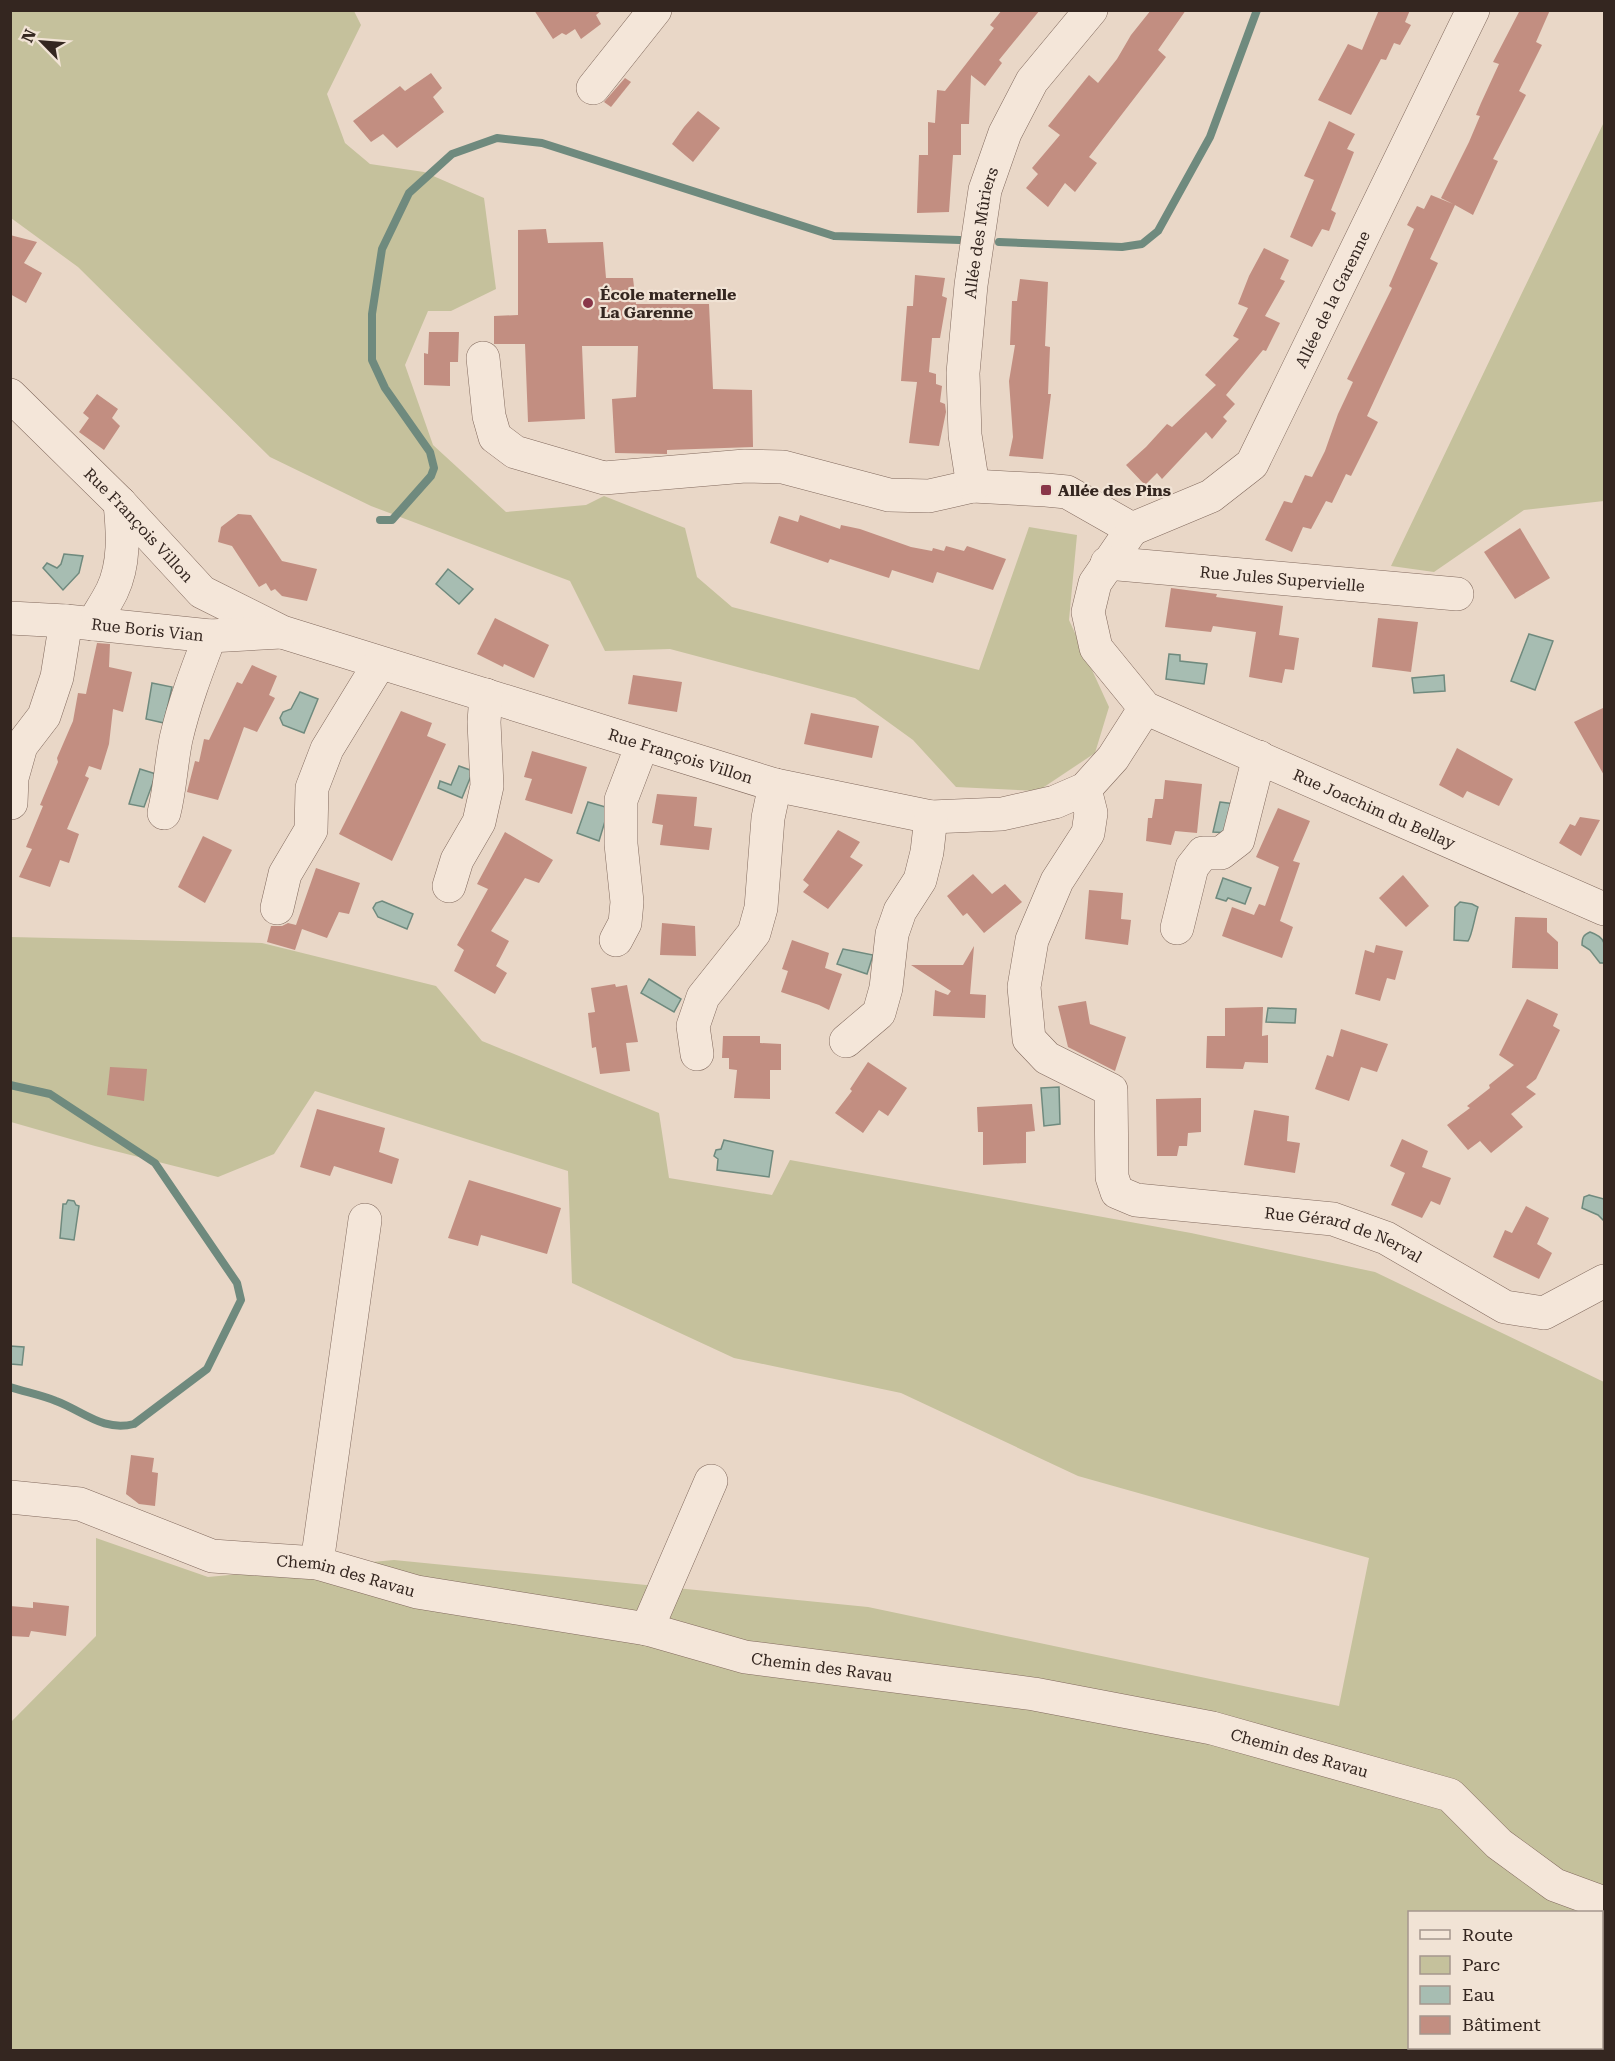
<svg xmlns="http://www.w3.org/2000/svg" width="1615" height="2061" viewBox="0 0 1615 2061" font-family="'Roboto Serif',serif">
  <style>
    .green { fill: #c5c19c; fill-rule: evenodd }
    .water { fill: #a7bdb2; stroke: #6f8a7e; stroke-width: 1.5 }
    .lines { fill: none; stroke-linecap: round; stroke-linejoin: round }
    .stream { stroke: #6f8a7e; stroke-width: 8 }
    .building { fill: #c28e81 }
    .minor-casing { stroke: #826a5e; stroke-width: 34 }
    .minor { stroke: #f4e6d9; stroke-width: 33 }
    .poi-dot { fill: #893649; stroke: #f1e3d5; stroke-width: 2 }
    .labels { text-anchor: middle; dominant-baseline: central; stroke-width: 4.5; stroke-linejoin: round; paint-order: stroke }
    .street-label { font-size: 16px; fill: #342620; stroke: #f1e3d5 }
    .poi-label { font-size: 16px; font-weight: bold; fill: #342620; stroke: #f1e3d5; text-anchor: start }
  </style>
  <rect width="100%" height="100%" fill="#e9d7c7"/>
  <g class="green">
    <polygon points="10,11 354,11 361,25 327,94 345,143 370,164 424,172 484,198 496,289 451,311 428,311 405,365 433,445 506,512 586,505 604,496 685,528 697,577 732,607 979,670 1029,527 1077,535 1069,620 1109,707 1095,753 1038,791 956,787 913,740 855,698 670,649 605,651 570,581 371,506 270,457 78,267 11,218"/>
    <polygon points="1604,122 1604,501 1524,510 1434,572 1391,566"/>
    <path d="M11 937 262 943 436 986 482 1041 659 1113 669 1178 772 1195 790 1160 1191 1233 1375 1272 1604 1382V2050H11V1722L96 1636V1538L208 1577 394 1560 868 1607 1339 1706 1369 1558 1078 1476 901 1393 734 1358 572 1283 568 1171 315 1091 274 1154 218 1177 95 1146 11 1122ZM1410 1912H1602V2048H1410Z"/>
  </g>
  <g class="water">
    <polygon points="64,554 83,556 79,573 63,590 43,568 47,563 57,568 61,564"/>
    <polygon points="448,569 473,589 459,604 436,584"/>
    <polygon points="1529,634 1553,641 1535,690 1511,681"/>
    <polygon points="1169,654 1180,655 1180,661 1207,664 1204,684 1166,679"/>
    <polygon points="1444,675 1445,691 1414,693 1412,678"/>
    <polygon points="152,683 172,687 164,723 146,719"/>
    <polygon points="300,692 318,699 304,733 283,725 280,718 283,712 291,709"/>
    <polygon points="459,766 473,771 462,798 438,788 440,781 451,785"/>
    <polygon points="140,769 156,774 144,807 129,804"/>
    <polygon points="588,802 609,808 599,841 577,833"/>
    <polygon points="1220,802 1235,804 1229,833 1213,832"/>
    <polygon points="1223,878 1251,888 1245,904 1228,898 1226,901 1216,898"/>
    <polygon points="382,901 413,914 407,929 378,917 373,908 376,903"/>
    <path d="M1460 902 1472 904 1478 907C1475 915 1472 936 1468 941L1454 940 1455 907Z"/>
    <path d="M1590 932C1608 938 1605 947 1604 963H1600L1590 950 1582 945C1582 938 1583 935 1590 932Z"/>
    <polygon points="843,949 873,955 867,974 837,964"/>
    <polygon points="649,979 681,999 674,1012 641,993"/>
    <polygon points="1268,1008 1296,1009 1295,1023 1266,1022"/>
    <polygon points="1059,1087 1060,1124 1044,1126 1041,1088"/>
    <polygon points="724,1140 773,1151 769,1177 717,1170 718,1159 714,1156 716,1150 721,1149"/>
    <polygon points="1589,1195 1604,1199 1604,1221 1598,1215 1582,1208 1584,1197"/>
    <polygon points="68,1200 74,1201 76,1205 79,1206 74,1240 60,1238 63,1204 66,1204"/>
    <polygon points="10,1346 24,1347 22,1365 11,1364"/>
  </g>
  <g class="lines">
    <g class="stream">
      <polyline points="999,242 1122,247 1142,244 1158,231 1210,137 1257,10"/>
      <polyline points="380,520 392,520 431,476 434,468 430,452 385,388 372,360 372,314 382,249 409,193 452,154 497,138 542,143 834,236 960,240"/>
      <path d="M10 1085 50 1094 155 1163 237 1283 241 1300 207 1369 134 1424C103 1432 83 1411 56 1401 41 1395 25 1392 10 1387"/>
    </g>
  </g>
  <g class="building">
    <polygon points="534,10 602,10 596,15 601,24 581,39 575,29 566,35 562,33 553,39"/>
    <polygon points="1002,10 1040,10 999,60 1002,63 985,86 971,75 969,124 961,124 961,155 953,155 949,212 917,213 919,155 928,155 928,122 935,123 937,90 945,91 994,28 990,25"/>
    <polygon points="1151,10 1186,10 1158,50 1166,57 1089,157 1097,163 1075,192 1065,183 1048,207 1026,188 1038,174 1032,168 1060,135 1048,126 1089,75 1098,83 1117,59 1131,35"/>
    <polygon points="1379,10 1410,10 1405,22 1411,25 1400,45 1394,43 1386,60 1381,59 1351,115 1318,100 1348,44 1362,50"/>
    <polygon points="1520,10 1550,10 1536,42 1542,45 1519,91 1526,95 1493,159 1498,161 1473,215 1455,205 1430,259 1438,263 1367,416 1378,422 1351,476 1346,474 1332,503 1326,501 1311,529 1303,527 1292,552 1265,540 1284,501 1292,503 1305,475 1312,477 1325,451 1338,414 1353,382 1347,379 1392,288 1389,286 1414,229 1407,225 1417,206 1424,209 1431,195 1453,204 1441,198 1469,142 1480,116 1476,115 1481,103 1499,64 1493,62"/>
    <polygon points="431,73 442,88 433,97 444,112 397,148 383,134 371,142 353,121 400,86 405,91"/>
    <polygon points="625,78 631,82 611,107 604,102"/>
    <polygon points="698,111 720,128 693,162 672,144 684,127"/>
    <polygon points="1329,121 1355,134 1347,149 1354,152 1331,210 1336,213 1329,231 1322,229 1312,247 1290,237 1314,180 1304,176"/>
    <polygon points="546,229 548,243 603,242 606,278 633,278 636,304 709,304 713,389 752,390 753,447 667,450 667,454 615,453 612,399 636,397 638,346 582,346 585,419 528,422 525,344 494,344 494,316 518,315 518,230"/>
    <polygon points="10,235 37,242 24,263 42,273 26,303 10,294"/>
    <polygon points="1264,248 1289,260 1280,279 1285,281 1265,316 1280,323 1266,351 1263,350 1226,395 1235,404 1223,417 1227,421 1212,439 1206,432 1162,479 1157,473 1145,485 1126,465 1146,447 1167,424 1172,427 1216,385 1205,375 1239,339 1233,336 1248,308 1238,304 1249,276"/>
    <polygon points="915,275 945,278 942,296 947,298 940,338 932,338 929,372 936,374 936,384 942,386 940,402 945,404 946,412 939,446 909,443 917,382 901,381 907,306 913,306"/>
    <polygon points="1020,279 1048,282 1045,346 1050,347 1048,394 1051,394 1043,459 1009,456 1013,437 1009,381 1015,345 1010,345 1012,301 1017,301"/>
    <polygon points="429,332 459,332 458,362 450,362 450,386 424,385 424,353 428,354"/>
    <polygon points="97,394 118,409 112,418 120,426 104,450 79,432 89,418 83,413"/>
    <polygon points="238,514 251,515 282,561 317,569 307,601 282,596 275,589 271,591 266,583 259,587 232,546 218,542 221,527"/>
    <polygon points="800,515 840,529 841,525 860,529 911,547 932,551 933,548 944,551 946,546 964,551 967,546 1006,559 993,590 937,572 933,583 892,570 889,578 830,559 828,563 770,543 779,516 798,522"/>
    <polygon points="1520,528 1550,578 1515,599 1484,552"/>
    <polygon points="1171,588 1217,594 1216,597 1283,606 1279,635 1299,638 1294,670 1285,669 1282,683 1249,677 1256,632 1213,626 1211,632 1165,627"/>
    <polygon points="495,618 549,645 534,678 504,664 503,667 477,654"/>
    <polygon points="1378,618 1418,622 1411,672 1372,667"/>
    <polygon points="97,643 110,644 109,667 132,672 123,712 113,709 109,744 101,770 89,766 85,776 89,778 67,829 79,834 69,863 60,860 50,887 19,877 32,849 26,847 43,806 40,805 58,762 57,758 73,721 78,693 86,694"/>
    <polygon points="252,665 277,676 269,695 275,698 257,732 244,727 218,800 187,792 195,761 199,762 204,739 209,740 237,682 242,684"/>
    <polygon points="633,675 682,682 677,712 628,704"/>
    <polygon points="1605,707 1605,777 1574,722"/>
    <polygon points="401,711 432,723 427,736 446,744 392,861 339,834"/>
    <polygon points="811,713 879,726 872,758 804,744"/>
    <polygon points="1457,748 1513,779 1499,806 1467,791 1463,798 1439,785"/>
    <polygon points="532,751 587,767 572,814 525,800 532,779 524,777"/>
    <polygon points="1165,780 1202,784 1197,833 1175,831 1171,845 1146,841 1148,818 1152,818 1155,799 1163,799"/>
    <polygon points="657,794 697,797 694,826 712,828 709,850 660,845 663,825 652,823"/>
    <polygon points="1278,808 1310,821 1293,861 1300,863 1280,921 1293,927 1282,958 1222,936 1232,907 1254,915 1259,904 1265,906 1279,867 1256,857"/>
    <polygon points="1580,817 1600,820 1581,856 1559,843 1570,824 1575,826"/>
    <polygon points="838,830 860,842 850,857 863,865 828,909 803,892 809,885 803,880"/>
    <polygon points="505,832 553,860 539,883 525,878 491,931 509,941 496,966 507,973 495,994 454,971 464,950 457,945 488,889 477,884"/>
    <polygon points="203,836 232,850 205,903 178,887"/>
    <polygon points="316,868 360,883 349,914 339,912 327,938 302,929 295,950 267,942 271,926 282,926 288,923 296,925"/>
    <polygon points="973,874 992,894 1005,884 1022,902 984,933 967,913 963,916 947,896"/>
    <polygon points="1403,875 1429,906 1406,927 1379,898"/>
    <polygon points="1089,890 1123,893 1121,919 1131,920 1128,945 1085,939"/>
    <polygon points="1515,917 1547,918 1547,932 1558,942 1558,969 1512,968"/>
    <polygon points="662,923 695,926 696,956 660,955"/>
    <polygon points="792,940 829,953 825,968 842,974 829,1010 819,1005 781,992 788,971 782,969"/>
    <polygon points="1376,945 1403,951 1395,980 1387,978 1380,1001 1355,994 1365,950 1374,953"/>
    <polygon points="974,946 970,994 986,995 985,1018 933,1016 935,990 948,995 951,991 911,965 963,965"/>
    <polygon points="615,984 616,987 627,985 638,1042 626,1043 630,1071 600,1074 596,1047 592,1048 588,1013 595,1012 591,988"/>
    <polygon points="1527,999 1558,1014 1553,1026 1560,1030 1536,1079 1526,1087 1536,1094 1511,1114 1523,1127 1491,1153 1480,1141 1468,1150 1447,1125 1470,1108 1467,1106 1490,1088 1489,1085 1514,1065 1499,1055"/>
    <polygon points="1086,1001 1090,1024 1126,1037 1115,1071 1068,1047 1058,1006"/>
    <polygon points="1263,1007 1262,1036 1268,1035 1268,1063 1245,1062 1243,1069 1206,1068 1207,1036 1225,1036 1225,1008"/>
    <polygon points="1341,1029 1388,1044 1377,1072 1361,1067 1349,1101 1315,1089 1327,1055 1333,1057"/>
    <polygon points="723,1036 760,1036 760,1043 781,1044 781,1070 770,1070 770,1099 734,1098 737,1070 729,1069 729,1058 722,1058"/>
    <polygon points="868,1062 907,1088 888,1116 879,1110 863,1133 835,1113 852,1091 850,1089"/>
    <polygon points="110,1067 147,1069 144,1101 107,1095"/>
    <polygon points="1201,1098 1201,1132 1188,1133 1187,1146 1179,1146 1177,1156 1157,1156 1156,1099"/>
    <polygon points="1032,1104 1035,1131 1026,1132 1026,1163 983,1165 983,1132 978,1132 977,1107"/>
    <polygon points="317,1109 385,1128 379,1152 399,1159 392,1184 334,1166 330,1176 300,1167"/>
    <polygon points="1254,1110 1289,1116 1287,1141 1300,1143 1295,1173 1244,1165"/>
    <polygon points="1402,1139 1428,1151 1422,1167 1451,1178 1440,1205 1431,1201 1422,1218 1391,1205 1405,1173 1390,1166"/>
    <polygon points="469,1180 561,1208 547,1254 481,1235 478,1246 448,1238"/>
    <polygon points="1526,1206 1549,1218 1537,1244 1552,1253 1539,1279 1493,1257 1505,1230 1512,1233"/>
    <polygon points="131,1455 154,1458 152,1472 158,1473 155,1506 139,1504 126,1494"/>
    <polygon points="33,1602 69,1606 66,1636 31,1631 29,1637 10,1636 10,1606 33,1608"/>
  </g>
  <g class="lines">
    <defs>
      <g id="minor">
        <polyline points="593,88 655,10"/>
        <polyline points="483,358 489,416 495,437 515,452 604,478 745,466 783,467 889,495 929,496 973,486 1046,490 1067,492 1132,529"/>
        <path id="s1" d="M10 395 120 503 202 592 282 632 775 785 931 817 1002 814 1055 802 1085 789 1113 758 1145 708"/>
        <path id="s2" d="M973 486 965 435 963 373 971 285 985 190 1005 133 1032 81 1091 10"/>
        <path id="s3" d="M1132 529 1095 583 1088 612 1096 648 1145 708 1604 909"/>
        <path id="s4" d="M1132 529 1211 496 1252 464 1473 10"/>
        <path id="s5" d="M1107 563 1457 594"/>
        <path id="s6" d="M10 618 66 621 210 636 281 632"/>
        <path d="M93 624C99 613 106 603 112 591 125 564 123 533 120 503"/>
        <path id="s7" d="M1085 789 1091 813 1088 833 1057 881 1032 940 1024 987 1029 1039 1047 1058 1111 1090 1112 1177 1117 1192 1136 1200 1333 1219 1386 1238 1505 1307 1544 1313 1604 1281"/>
        <polyline points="11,803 12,778 21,746 44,716 57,677 66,621"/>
        <path d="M164 813C170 789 171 764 176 739 184 704 197 670 210 636"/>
        <polyline points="449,886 457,860 479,822 487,786 484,722 486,695"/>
        <polyline points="277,908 285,874 311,830 312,788 327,749 379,664"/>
        <polyline points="1177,928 1192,867 1203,853 1221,853 1238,840 1259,757"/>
        <polyline points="616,940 625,923 627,902 621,844 621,800 642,745"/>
        <polyline points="846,1041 879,1013 886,988 892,934 900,911 920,880 927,852 931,817"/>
        <polyline points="697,1054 693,1026 703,997 754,933 761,908 768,818 775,785"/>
        <path id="s8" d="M10 1497 80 1504 212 1556 317 1563 417 1592 647 1629 745 1657 1034 1694 1212 1728 1450 1795 1499 1844 1555 1885 1604 1903"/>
        <polyline points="317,1563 365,1220"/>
        <polyline points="647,1629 711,1481"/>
      </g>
    </defs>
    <use href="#minor" class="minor-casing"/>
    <use href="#minor" class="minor"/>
  </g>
  <g class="poi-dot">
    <circle cx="588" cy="303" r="6"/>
    <rect x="1040" y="484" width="12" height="12" rx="3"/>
  </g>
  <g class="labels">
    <g class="street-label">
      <text stroke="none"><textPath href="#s2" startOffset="255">Allée des Mûriers</textPath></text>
      <text stroke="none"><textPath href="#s4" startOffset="321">Allée de la Garenne</textPath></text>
      <text stroke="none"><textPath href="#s1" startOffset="183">Rue François Villon</textPath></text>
      <text stroke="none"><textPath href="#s5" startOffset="176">Rue Jules Supervielle</textPath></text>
      <text stroke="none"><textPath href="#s6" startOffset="138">Rue Boris Vian</textPath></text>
      <text stroke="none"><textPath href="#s1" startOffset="782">Rue François Villon</textPath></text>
      <text stroke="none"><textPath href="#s3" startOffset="460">Rue Joachim du Bellay</textPath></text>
      <text stroke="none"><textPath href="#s7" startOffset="699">Rue Gérard de Nerval</textPath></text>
      <text stroke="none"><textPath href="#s8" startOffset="348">Chemin des Ravau</textPath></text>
      <text stroke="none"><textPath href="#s8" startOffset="834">Chemin des Ravau</textPath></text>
      <text stroke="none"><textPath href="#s8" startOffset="1320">Chemin des Ravau</textPath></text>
    </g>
    <g class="poi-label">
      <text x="600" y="294">École maternelle<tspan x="600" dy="18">La Garenne</tspan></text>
      <text x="1058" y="490">Allée des Pins</text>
    </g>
  </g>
  <rect width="1615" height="2061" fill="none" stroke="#342620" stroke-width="24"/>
  <rect x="1408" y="1911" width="195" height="138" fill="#f1e3d5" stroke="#a5978d" stroke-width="1.5"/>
  <rect x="1420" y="1930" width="30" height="9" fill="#f4e6d9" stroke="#a5978d" stroke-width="1.5"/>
  <text x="1462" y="1941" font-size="18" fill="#342620">Route</text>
  <rect x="1420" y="1956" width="30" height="18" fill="#c5c19c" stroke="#a5978d" stroke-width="1.5"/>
  <text x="1462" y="1971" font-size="18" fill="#342620">Parc</text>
  <rect x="1420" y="1986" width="30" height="18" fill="#a7bdb2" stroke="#a5978d" stroke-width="1.5"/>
  <text x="1462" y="2001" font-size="18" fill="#342620">Eau</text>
  <rect x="1420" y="2016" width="30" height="18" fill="#c28e81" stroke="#a5978d" stroke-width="1.5"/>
  <text x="1462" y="2031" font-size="18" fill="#342620">Bâtiment</text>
  <g transform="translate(42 42) rotate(295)" stroke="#f1e3d5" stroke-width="4.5" paint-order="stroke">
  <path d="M0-4.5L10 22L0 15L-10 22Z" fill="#342620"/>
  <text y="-9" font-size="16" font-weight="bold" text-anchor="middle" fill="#342620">N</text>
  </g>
</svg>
